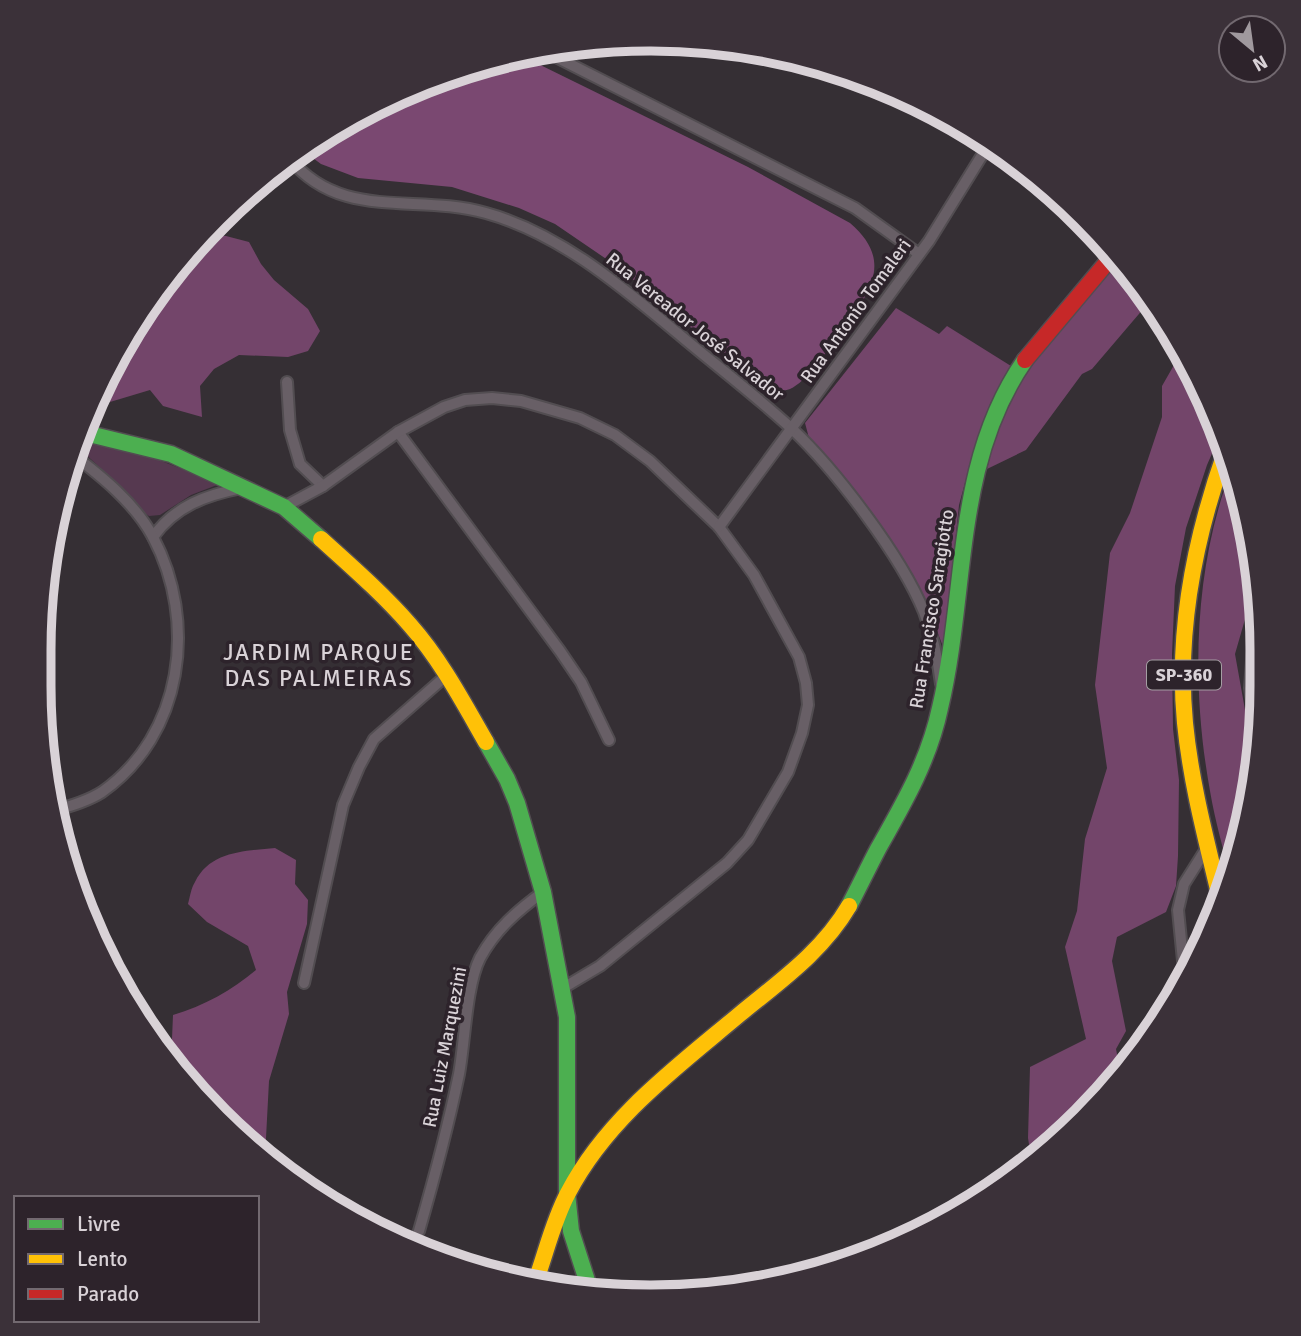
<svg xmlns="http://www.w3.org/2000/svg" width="1301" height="1336" viewBox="0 0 1301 1336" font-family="Signika,sans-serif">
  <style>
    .green { fill: #563950 }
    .forest { fill: #73456a }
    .water { fill: #7a4871 }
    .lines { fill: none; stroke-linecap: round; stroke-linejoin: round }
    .street-casing { stroke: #524d51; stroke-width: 14 }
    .fast-casing { stroke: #524d51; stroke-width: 19 }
    .slow-casing { stroke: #524d51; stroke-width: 19 }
    .jam-casing { stroke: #524d51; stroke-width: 19 }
    .street { stroke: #685f66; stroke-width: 10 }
    .fast { stroke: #4caf50; stroke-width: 16 }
    .slow { stroke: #ffc107; stroke-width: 16 }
    .jam { stroke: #c62828; stroke-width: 16 }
    .labels { text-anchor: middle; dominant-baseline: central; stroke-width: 7; stroke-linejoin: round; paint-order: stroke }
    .shield { fill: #2d232b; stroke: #a59ea3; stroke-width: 2 }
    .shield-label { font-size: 18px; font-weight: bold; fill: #d9d2d7 }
    .street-label { font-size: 19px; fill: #d9d2d7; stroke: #2d232b }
    .quarter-label { font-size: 23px; letter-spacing: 2px; fill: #d9d2d7; stroke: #2d232b }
    .rim { fill: none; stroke: #d9d2d7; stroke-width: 9 }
  </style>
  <rect width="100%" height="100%" fill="#352f34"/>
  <polygon class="green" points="86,439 151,457 215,482 217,485 191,495 160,515 149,516 138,508 120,486 82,451 78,443"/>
  <g class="forest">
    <polygon points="204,234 226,236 249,242 261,264 274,280 308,309 320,331 308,351 288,357 239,355 214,369 200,386 202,417 163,406 150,390 110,402 96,399 121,344 191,247"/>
    <polygon points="1120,261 1136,278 1150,301 1092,369 1082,374 1026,450 987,469 1001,414 1027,367"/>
    <polygon points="896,308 939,334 947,326 1011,366 990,404 973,453 959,505 944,649 925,600 899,554 868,509 809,438 805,423"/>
    <polygon points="1182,351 1200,380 1220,435 1207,465 1186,528 1175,586 1172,654 1173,729 1179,780 1178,856 1176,886 1166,912 1117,937 1112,961 1126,1031 1116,1049 1121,1075 1111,1089 1032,1163 1028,1138 1030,1067 1086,1039 1065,947 1077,911 1085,839 1107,768 1095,685 1110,553 1130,513 1162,417 1162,386"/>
    <path d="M1232 468 1242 493 1256 581 1235 654 1256 771 1231 880C1224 851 1215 821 1210 791 1191 686 1193 568 1232 468Z"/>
    <path d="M275 848 296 860 295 884 308 900 307 924 287 992 289 1014 269 1081 265 1157 218 1119 167 1056 172 1039 173 1015C204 1006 232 990 256 970L248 946 207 922 188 904C190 897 191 888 195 882 210 851 245 851 275 848Z"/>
  </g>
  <path class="water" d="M520 55 748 167 850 223C898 264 865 298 837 338 827 352 806 382 790 389 779 393 769 389 759 384L618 267 555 224 519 208 452 187 358 178 321 164 302 150 380 101 492 59Z"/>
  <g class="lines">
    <defs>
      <g id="street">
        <polyline points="544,51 855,208 919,254"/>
        <polyline points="835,68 937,115 960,123"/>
        <path d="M289 158C341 222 416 193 486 213 561 234 622 287 681 336 718 367 756 396 791 428 835 469 902 557 924 612 933 636 938 659 941 684"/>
        <polyline points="287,382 290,430 300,464 323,486"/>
        <polyline points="398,432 560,651 581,682 609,740"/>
        <polyline points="284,507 323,486 398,432 444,407 465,400 492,398 521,401 580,418 615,435 650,461 719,527 754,575 799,657 806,683 808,705 802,733 788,772 748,840 727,863 600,966 563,988"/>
        <polyline points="719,527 929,241 989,144"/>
        <path d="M153 537C175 506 206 495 242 488"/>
        <polyline points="1258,740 1250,688 1254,633 1260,604"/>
        <path d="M52 811C68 807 88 801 102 792 183 735 198 622 153 537 135 503 101 476 71 453"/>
        <polyline points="1185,981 1178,910 1184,884 1208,846"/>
        <polyline points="304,983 343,805 359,767 374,739 447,675"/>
        <path d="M419 1231C434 1179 448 1127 459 1074 465 1042 466 986 480 958 496 929 517 911 543 892"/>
      </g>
      <g id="fast">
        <polyline points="81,432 171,454 284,507 321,539"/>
        <polyline points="486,742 507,779 517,803 543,892 567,1017 567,1193 571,1231 591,1293"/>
        <path d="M849 906C859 887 868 868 878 849 904 803 929 760 940 708 968 590 953 464 1025 360"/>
      </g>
      <g id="slow">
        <path d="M321 539C352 567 383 594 410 625 441 660 463 702 486 742"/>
        <path d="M1221 902C1207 843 1191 784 1185 723 1176 630 1195 537 1226 450"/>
        <path d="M535 1283C546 1253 553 1221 568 1193 607 1118 677 1067 740 1014 780 981 822 952 849 906"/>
      </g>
      <polyline id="jam" points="1025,360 1114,254"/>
    </defs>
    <use href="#street" class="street-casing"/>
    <use href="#fast" class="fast-casing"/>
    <use href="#slow" class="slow-casing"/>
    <use href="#jam" class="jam-casing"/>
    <use href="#street" class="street"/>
    <use href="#fast" class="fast"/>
    <use href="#slow" class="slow"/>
    <use href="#jam" class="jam"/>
  </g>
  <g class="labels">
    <rect class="shield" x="1147" y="660.5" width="74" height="29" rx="5"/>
    <g class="shield-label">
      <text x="1184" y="675">SP-360</text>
    </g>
    <g class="street-label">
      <text transform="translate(856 311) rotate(-54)">Rua Antonio Tomaleri</text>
      <text transform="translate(695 327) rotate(39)">Rua Vereador José Salvador</text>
      <text transform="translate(932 609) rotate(-81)">Rua Francisco Saragiotto</text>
      <text transform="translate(445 1047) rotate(-79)">Rua Luiz Marquezini</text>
    </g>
    <g class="quarter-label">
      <text x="319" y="652">JARDIM PARQUE<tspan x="319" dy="26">DAS PALMEIRAS</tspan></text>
    </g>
  </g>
  <path d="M0 0H1301V1336H0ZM650 51H651A599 599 0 0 1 1250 650V686A599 599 0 0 1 651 1285H650A599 599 0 0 1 51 686V650A599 599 0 0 1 650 51Z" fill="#3b3139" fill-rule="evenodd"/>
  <path class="rim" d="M650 51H651A599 599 0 0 1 1250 650V686A599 599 0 0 1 651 1285H650A599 599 0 0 1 51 686V650A599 599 0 0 1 650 51Z"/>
  <rect x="14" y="1196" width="245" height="126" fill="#2d232b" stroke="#726970" stroke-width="2"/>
  <rect x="28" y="1219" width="35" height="10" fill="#4caf50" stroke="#726970" stroke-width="2"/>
  <text x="77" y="1231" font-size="21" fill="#d9d2d7">Livre</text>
  <rect x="28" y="1254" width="35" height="10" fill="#ffc107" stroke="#726970" stroke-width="2"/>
  <text x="77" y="1266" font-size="21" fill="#d9d2d7">Lento</text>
  <rect x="28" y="1289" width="35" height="10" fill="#c62828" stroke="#726970" stroke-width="2"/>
  <text x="77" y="1301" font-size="21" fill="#d9d2d7">Parado</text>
  <g transform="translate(1252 49) rotate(151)"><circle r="33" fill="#2d232b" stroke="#726970" stroke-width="2"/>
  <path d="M0-5L12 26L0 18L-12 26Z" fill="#a0999e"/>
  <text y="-10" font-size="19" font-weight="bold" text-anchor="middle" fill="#d9d2d7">N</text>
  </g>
</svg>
